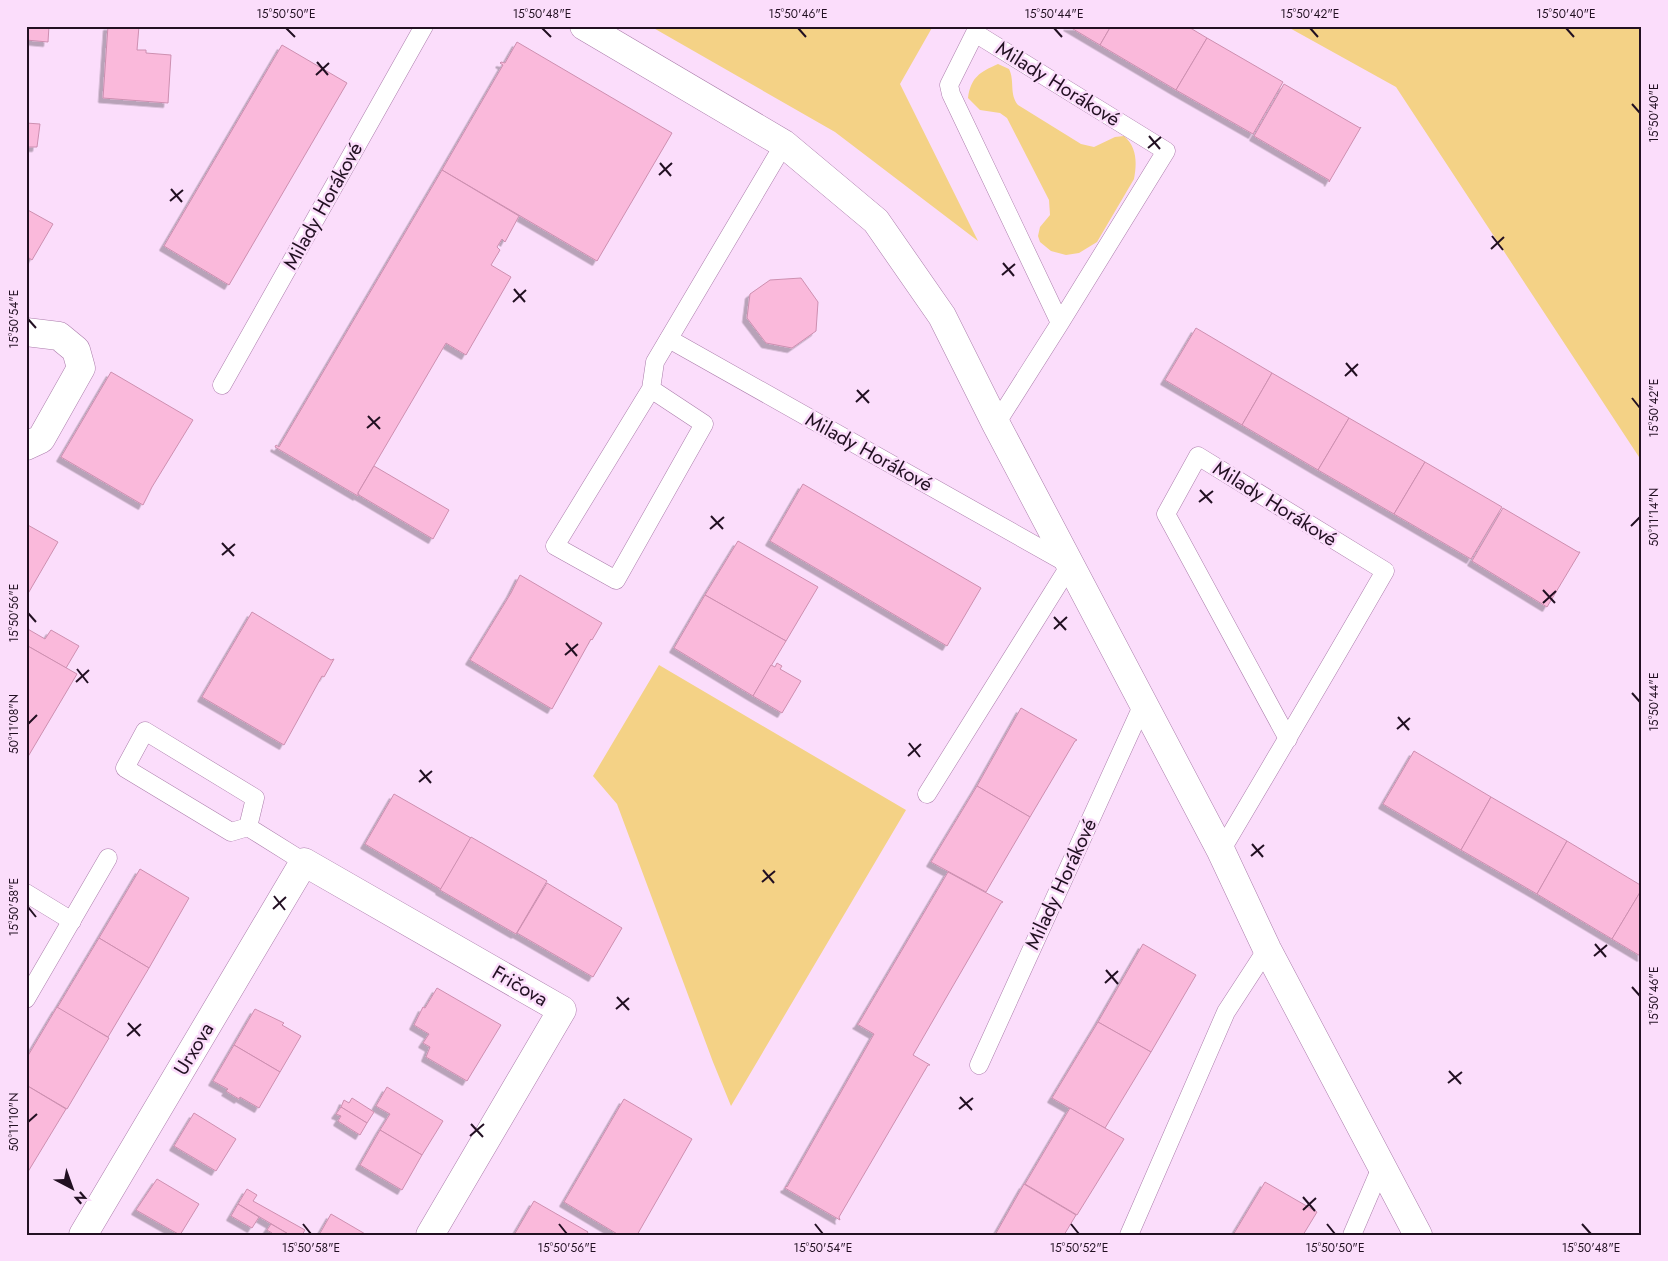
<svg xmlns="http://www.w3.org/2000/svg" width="1668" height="1261" viewBox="0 0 1668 1261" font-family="Jost,sans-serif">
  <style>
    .green { fill: #f4d286 }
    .building { fill: #fab9db; stroke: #cd8fb0; filter: url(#shadow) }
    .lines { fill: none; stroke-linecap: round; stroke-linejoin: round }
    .service-casing { stroke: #ab7dab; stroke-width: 19 }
    .minor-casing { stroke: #ab7dab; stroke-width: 29 }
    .service { stroke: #fff; stroke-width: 18 }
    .minor { stroke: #fff; stroke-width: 28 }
    .ticks { fill: none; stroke: #221022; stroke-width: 2 }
    .labels { text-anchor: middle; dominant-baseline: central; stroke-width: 5; stroke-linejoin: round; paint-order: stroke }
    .street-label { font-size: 20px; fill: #221022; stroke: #fbddfb }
    .neatline { fill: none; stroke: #221022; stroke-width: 2 }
    .ticks-label { font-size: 12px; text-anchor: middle; fill: #221022 }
  </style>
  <defs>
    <filter id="shadow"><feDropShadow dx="-4.5" dy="4.5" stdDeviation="0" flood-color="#0004"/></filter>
  </defs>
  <rect width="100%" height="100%" fill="#fbddfb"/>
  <g class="green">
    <polygon points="650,26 933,26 900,84 978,241 835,132"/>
    <polygon points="1286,26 1642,26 1642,453 1639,457 1396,87"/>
    <path d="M998 64 1009 69C1015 81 1009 94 1018 105L1081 144 1094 147 1115 137 1124 136C1137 147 1137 163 1134 179L1097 242 1079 253 1066 255 1051 251 1040 242 1038 236 1040 227 1050 215 1049 200 1007 118 1000 113 980 110 968 98C971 77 980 72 998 64Z"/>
    <polygon points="659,665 906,810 731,1106 713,1062 617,804 593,776"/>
  </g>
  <g class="building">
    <polygon points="26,26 49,26 48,42 26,40"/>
    <polygon points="108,26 139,26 137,50 146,50 146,53 171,55 168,103 103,98"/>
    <polygon points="1068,26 1111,26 1100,45"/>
    <polygon points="1111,26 1187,26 1207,38 1176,90 1100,45"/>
    <polygon points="1207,38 1283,82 1253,134 1176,90"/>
    <polygon points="517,42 672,133 597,261 442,170 503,65 500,63 501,62 505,63"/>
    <polygon points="282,45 347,83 229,285 164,246"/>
    <polygon points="1284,84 1360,128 1361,127 1329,182 1329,180 1254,136"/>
    <polygon points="26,123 40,124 37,147 26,147"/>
    <polygon points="442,170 519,216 505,242 502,239 497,247 500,250 491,265 511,277 466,355 446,343 358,493 358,496 275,447 276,445 279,447"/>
    <polygon points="26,209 53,224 32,260 26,256"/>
    <polygon points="801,278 818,302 816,331 792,348 766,343 747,318 750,294 770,280"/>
    <polygon points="1196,328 1272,373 1242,425 1165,380"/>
    <polygon points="111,372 193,420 152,487 143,505 61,457"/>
    <polygon points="1272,373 1349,418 1318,470 1242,425"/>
    <polygon points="1349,418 1425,462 1394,514 1318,470"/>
    <polygon points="1425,462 1502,507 1471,559 1394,514"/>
    <polygon points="374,466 449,510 433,539 359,495 358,493"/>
    <polygon points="803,484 981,588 947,646 770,541"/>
    <polygon points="1503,508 1578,552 1580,552 1547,607 1472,561"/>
    <polygon points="26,524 58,542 26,597"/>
    <polygon points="738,541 818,587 786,641 705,595"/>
    <polygon points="520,575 602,623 592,640 591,639 552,709 470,660 511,593"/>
    <polygon points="705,595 786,641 753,696 674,648"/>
    <polygon points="252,612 331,660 334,659 324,677 322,676 284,745 202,697"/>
    <polygon points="26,628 45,639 51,630 79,646 66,668 26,645"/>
    <polygon points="26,645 77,674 26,760"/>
    <polygon points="777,663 782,666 780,669 801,681 782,713 753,696 771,665 775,667"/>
    <polygon points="1021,708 1077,740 1075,741 1030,817 977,786"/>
    <polygon points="1414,751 1491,797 1461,850 1383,804"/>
    <polygon points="977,786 1030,817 986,892 931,862"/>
    <polygon points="394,794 471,838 441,889 365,844"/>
    <polygon points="1491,797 1567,841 1537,894 1461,850"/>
    <polygon points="471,837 547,881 516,934 440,890"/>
    <polygon points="1567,841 1642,886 1642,889 1612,939 1537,894"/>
    <polygon points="140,869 189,898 149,968 99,938"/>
    <polygon points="948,872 1003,902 1001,903 913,1055 930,1065 928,1065 839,1217 840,1220 785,1188 786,1186 787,1187 874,1034 857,1024 859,1023"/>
    <polygon points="547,883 622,928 593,977 517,933"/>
    <polygon points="1642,889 1642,957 1612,939"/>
    <polygon points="99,938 149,968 108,1037 57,1008"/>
    <polygon points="1143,944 1196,975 1151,1052 1098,1022"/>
    <polygon points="437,988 501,1025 467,1081 426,1057 430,1047 423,1043 429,1034 414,1025 423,1007 425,1008"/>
    <polygon points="57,1007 109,1038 67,1109 26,1085 26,1059"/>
    <polygon points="255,1009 284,1023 282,1025 301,1036 280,1072 234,1045"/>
    <polygon points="1098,1022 1151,1052 1105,1128 1052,1098"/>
    <polygon points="234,1045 280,1072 259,1108 240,1097 239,1099 226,1091 228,1089 213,1081"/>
    <polygon points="26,1085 66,1109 26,1175"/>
    <polygon points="387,1087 443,1121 422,1155 380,1130 390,1114 376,1106"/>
    <polygon points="352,1098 374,1112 367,1123 341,1107 344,1100 349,1103"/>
    <polygon points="624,1099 692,1139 637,1235 619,1235 564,1202"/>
    <polygon points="341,1107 367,1123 360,1135 338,1121 341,1116 336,1114"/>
    <polygon points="1070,1108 1124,1139 1077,1215 1025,1184"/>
    <polygon points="194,1113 236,1139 216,1171 174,1146"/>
    <polygon points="380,1130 422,1155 402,1190 360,1165"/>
    <polygon points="157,1179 199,1204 180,1235 136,1210"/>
    <polygon points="1265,1182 1317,1212 1303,1235 1233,1235"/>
    <polygon points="1024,1184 1076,1215 1064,1235 995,1235"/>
    <polygon points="247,1189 257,1195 253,1201 305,1230 302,1235 290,1235 238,1204"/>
    <polygon points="534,1201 588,1232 586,1235 514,1235"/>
    <polygon points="238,1204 259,1217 252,1228 231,1216"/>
    <polygon points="331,1214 367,1235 319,1235"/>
    <polygon points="271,1224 290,1235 271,1235 272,1233 267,1230"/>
  </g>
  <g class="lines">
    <defs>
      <g id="service">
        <polyline points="669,339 1070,565 927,794"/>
        <polyline points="222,385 424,26"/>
        <polyline points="651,389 704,424 616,580 555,546 651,389 655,362 784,144"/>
        <polyline points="996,424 1060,323 1166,151 975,33 949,85 951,94 1060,323"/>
        <polyline points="248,827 255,798 145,731 125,768 231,832 248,827 304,862"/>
        <path d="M1221 851C1276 758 1331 665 1385 571L1198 456 1166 514 1288 739"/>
        <polyline points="26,893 72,921"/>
        <polyline points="26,999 108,858"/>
        <polyline points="979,1065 1144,702"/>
        <polyline points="1129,1235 1226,1012 1267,949"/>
        <polyline points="1352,1235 1382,1165"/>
      </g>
      <g id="minor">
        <polyline points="584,26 784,144 876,221 942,316 996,424 1221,851 1267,949 1418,1235"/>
        <polyline points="26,332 59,336 76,350 81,368 41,439 26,446"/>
        <polyline points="83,1235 304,862 562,1010 430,1235"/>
      </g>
    </defs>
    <use href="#service" class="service-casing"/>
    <use href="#minor" class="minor-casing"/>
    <use href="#service" class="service"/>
    <use href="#minor" class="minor"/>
  </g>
  <path class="ticks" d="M286 28 295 37M542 28 551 37M798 28 806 37M1054 28 1062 37M1310 28 1318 37M1566 28 1574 37M317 62 328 75M316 75 329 63M1632 104 1640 113M1149 136 1160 149M1148 148 1161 137M660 163 671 176M659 175 672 163M171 189 182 202M170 201 183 190M1492 236 1503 250M1491 249 1504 237M1003 263 1014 276M1002 275 1015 264M514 289 525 302M513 302 526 290M28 319 36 328M1346 363 1357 376M1345 376 1358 364M857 390 869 403M1632 398 1640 408M856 402 869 390M368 416 380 429M367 428 380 417M1200 490 1212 503M1199 502 1213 491M711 516 723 529M1631 526 1640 517M710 529 724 517M222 543 234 556M222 555 235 544M1543 590 1555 603M1543 603 1556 591M28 613 36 622M1054 617 1066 630M1054 629 1067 617M566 643 577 656M565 655 578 644M77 669 88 683M76 682 89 670M1632 693 1640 702M1398 717 1409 730M28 724 37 715M1397 729 1410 718M909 743 920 757M908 756 921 744M420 770 431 783M419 782 432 771M1252 844 1263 857M1251 856 1264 845M763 870 774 883M762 882 775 871M274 896 285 910M28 907 36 917M273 909 286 897M1595 944 1606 957M1594 956 1607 945M1106 970 1118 984M1105 983 1118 971M1632 987 1640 996M617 997 629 1010M616 1009 629 998M128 1023 140 1036M127 1036 141 1024M1449 1071 1461 1084M1448 1083 1462 1072M960 1097 972 1110M959 1109 973 1098M28 1122 37 1114M471 1124 483 1137M470 1136 484 1124M1303 1197 1315 1211M1303 1210 1316 1198M303 1224 311 1234M559 1224 567 1234M815 1224 823 1234M1071 1224 1079 1234M1327 1224 1335 1234M1582 1224 1591 1234"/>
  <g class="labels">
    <g class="street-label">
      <text transform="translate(1058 84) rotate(32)">Milady Horákové</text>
      <text transform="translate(323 206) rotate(-61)">Milady Horákové</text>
      <text transform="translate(869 452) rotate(29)">Milady Horákové</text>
      <text transform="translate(1275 504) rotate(32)">Milady Horákové</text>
      <text transform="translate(1061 884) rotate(-65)">Milady Horákové</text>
      <text transform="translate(520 986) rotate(30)">Fričova</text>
      <text transform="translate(194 1049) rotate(-59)">Urxova</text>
    </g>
  </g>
  <rect width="1668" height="1261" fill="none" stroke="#fbddfb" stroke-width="55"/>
  <g transform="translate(72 1188) rotate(139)" stroke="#fbddfb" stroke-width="4" paint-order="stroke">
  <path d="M0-4L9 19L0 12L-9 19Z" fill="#221022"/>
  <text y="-8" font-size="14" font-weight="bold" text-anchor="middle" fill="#221022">N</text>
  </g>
  <rect x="28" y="28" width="1612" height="1206" class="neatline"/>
  <g class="ticks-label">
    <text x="286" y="18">15°50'50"E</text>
    <text x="542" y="18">15°50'48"E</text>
    <text x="798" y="18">15°50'46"E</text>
    <text x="1054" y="18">15°50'44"E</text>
    <text x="1310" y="18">15°50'42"E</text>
    <text x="1566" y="18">15°50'40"E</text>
    <text transform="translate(1654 113) rotate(-90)" y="4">15°50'40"E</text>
    <text transform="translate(14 319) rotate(-90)" y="4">15°50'54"E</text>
    <text transform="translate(1654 408) rotate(-90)" y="4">15°50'42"E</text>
    <text transform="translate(1654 517) rotate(-90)" y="4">50°11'14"N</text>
    <text transform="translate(14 613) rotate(-90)" y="4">15°50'56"E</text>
    <text transform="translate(1654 702) rotate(-90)" y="4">15°50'44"E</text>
    <text transform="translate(14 724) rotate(-90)" y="4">50°11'08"N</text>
    <text transform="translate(14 907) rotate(-90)" y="4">15°50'58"E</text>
    <text transform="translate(1654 996) rotate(-90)" y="4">15°50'46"E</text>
    <text transform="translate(14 1122) rotate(-90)" y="4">50°11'10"N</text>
    <text x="311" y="1252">15°50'58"E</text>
    <text x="567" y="1252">15°50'56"E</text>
    <text x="823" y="1252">15°50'54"E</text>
    <text x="1079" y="1252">15°50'52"E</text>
    <text x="1335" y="1252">15°50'50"E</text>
    <text x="1591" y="1252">15°50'48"E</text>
  </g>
</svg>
